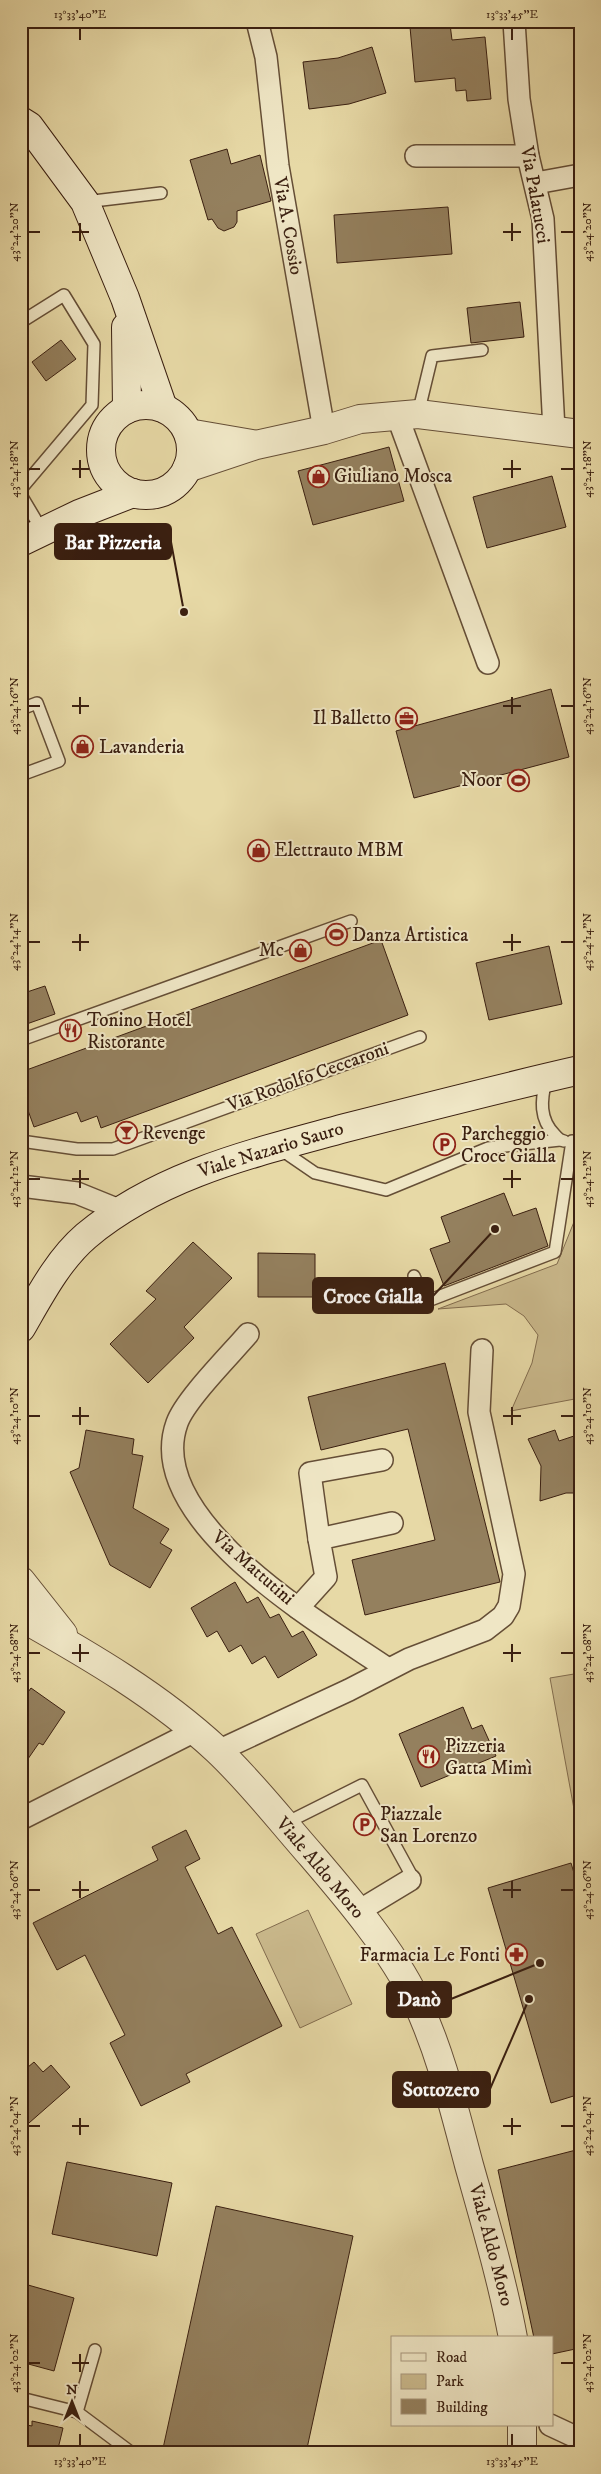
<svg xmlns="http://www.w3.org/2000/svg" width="601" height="2474" viewBox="0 0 601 2474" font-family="'IM FELL DW Pica',serif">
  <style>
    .green { fill: #cab98c; stroke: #826c4e }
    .building { fill: #94805e; stroke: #3a1f10 }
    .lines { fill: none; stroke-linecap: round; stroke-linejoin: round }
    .service-casing { stroke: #654e36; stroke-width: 14 }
    .minor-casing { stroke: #654e36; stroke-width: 24 }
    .tertiary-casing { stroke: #654e36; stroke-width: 30 }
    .secondary-casing { stroke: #3a1f10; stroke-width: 30 }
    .service { stroke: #efe6c5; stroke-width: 11 }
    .minor { stroke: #efe6c5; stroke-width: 21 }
    .tertiary { stroke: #efe6c5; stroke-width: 28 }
    .secondary { stroke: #efe6c5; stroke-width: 28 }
    .ticks { fill: none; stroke: #3a1f10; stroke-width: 2 }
    .labels { text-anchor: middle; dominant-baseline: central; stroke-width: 4; stroke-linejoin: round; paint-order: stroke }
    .street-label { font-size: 19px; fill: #3a1f10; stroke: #efe6c5 }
    .poi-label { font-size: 19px; fill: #3a1f10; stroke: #efe6c5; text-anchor: start }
    .leader { fill: none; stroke: #3a1f10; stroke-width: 2 }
    .callout-dot { fill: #3a1f10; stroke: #efe6c5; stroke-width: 2 }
    .callout { fill: #3a1f10; stroke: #3a1f10; stroke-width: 2 }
    .callout-label { font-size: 20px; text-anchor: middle; font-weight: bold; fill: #fff }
    .neatline { fill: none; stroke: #3a1f10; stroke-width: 2 }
    .ticks-label { font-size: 12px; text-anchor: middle; fill: #3a1f10 }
  </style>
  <rect width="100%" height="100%" fill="#e7d9a6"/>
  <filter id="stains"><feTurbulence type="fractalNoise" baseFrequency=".004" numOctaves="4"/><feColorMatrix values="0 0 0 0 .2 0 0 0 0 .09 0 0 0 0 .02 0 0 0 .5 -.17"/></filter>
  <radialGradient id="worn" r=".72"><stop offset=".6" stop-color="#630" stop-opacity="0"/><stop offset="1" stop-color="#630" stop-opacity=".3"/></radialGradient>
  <g class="green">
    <polygon points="580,1207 580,1398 511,1411 532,1363 538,1335 524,1316 506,1304 438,1309 557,1264"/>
    <polygon points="580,1673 580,1819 576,1820 550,1678"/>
    <polygon points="308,1910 352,2004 300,2028 256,1934"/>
  </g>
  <g class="building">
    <polygon points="450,24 452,40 485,37 491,99 467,101 466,90 456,91 455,78 415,82 410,27"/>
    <polygon points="372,47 386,93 349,104 309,109 303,62 338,58"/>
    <polygon points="227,149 231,164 260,155 271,201 237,211 237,222 234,227 224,231 218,228 212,219 208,220 190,160"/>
    <polygon points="448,207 452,254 337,263 334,215"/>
    <polygon points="520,302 524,337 471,343 467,308"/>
    <polygon points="61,340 76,359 46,381 32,362"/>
    <polygon points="389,447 404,501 313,525 298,471"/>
    <polygon points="552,476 566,527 487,548 473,497"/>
    <polygon points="551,689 569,757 414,798 396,731"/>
    <polygon points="381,940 408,1015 101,1128 97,1116 81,1122 77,1112 34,1127 21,1091 21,1072"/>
    <polygon points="549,946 562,1004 489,1020 476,963"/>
    <polygon points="45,986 55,1014 21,1026 21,994"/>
    <polygon points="504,1193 513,1216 536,1208 548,1246 444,1286 430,1249 450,1242 441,1217"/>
    <polygon points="193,1242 232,1278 184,1327 194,1338 148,1383 110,1344 156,1299 146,1291"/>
    <polygon points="258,1253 315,1254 315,1297 258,1297"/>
    <polygon points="445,1363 500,1582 365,1615 352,1560 435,1540 408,1429 321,1450 308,1397"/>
    <polygon points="86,1430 134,1439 132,1454 143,1456 133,1508 169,1529 160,1543 172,1550 150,1588 110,1565 70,1472 79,1468"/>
    <polygon points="555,1430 559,1441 580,1434 580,1493 566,1493 540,1501 541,1466 528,1439"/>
    <polygon points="235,1582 247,1603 258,1597 270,1618 279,1614 292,1637 303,1631 317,1655 278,1678 265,1656 252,1664 241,1645 229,1652 217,1631 207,1637 191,1608"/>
    <polygon points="31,1688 65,1712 43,1745 39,1743 21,1769 21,1702"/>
    <polygon points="463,1707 472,1729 482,1725 496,1756 421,1787 399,1734"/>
    <polygon points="186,1830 200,1859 185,1867 218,1934 232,1927 282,2026 186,2074 190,2082 141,2106 110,2043 125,2035 85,1955 57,1970 33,1923 158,1860 152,1847"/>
    <polygon points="571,1863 580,1893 580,2094 551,2103 488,1888"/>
    <polygon points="34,2062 43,2072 51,2065 70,2087 21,2130 21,2073"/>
    <polygon points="580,2149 580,2348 552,2354 552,2338 534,2338 498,2170"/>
    <polygon points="67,2162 172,2183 157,2256 52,2234"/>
    <polygon points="216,2206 353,2236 306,2453 162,2453"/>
    <polygon points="21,2283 74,2298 54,2371 21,2362"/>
    <polygon points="32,2421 63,2428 57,2453 21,2453 21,2424 32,2426"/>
  </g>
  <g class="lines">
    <defs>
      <g id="service">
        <polyline points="85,202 161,193"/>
        <polyline points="21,322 64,295 94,344 92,405 21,489"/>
        <polyline points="418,414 432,356 482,350"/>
        <polyline points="21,495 43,532"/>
        <polyline points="21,709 37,703 59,761 21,775"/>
        <polyline points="21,1040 351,921"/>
        <path d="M546 1080C541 1100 539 1119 555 1135 558 1138 559 1140 564 1141"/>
        <polyline points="21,1141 77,1149 113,1149 420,1037"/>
        <polyline points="280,1149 315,1173 386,1190 488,1148 560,1140"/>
        <polyline points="414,1276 425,1302 555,1252 572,1141"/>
        <polyline points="284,1824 362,1785 414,1880 411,1880"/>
        <polyline points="21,2398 77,2412 95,2350"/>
        <polyline points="77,2412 132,2453"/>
      </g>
      <g id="minor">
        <polyline points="257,21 266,57 278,166 324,430"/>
        <polyline points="514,21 519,99 528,156 543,219 554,430"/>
        <polyline points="416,156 528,156"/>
        <polyline points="536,183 580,175"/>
        <polyline points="397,415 488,663"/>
        <polyline points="21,1186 77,1193 119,1210"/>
        <path d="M248 1334C230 1355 185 1400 177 1423 142 1520 322 1624 388 1669"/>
        <polyline points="319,1539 310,1473 382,1460"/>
        <polyline points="298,1608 326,1577 319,1539 392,1523"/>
        <polyline points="218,1751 349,1690 409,1659 485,1630 503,1616 509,1606 514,1574 479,1412 482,1350"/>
        <polyline points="21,1819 195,1731"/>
        <polyline points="357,1912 410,1880"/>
        <polyline points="550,2425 580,2439"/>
      </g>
      <g id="tertiary">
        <polyline points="188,433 252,444"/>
        <polyline points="187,468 256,445 324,430 360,419 418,414 580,434"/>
        <polyline points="21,1581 63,1634"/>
        <path d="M21 1617C90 1656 159 1696 217 1750 252 1783 281 1821 312 1856 348 1898 392 1950 416 2000 441 2053 454 2109 469 2165 485 2222 502 2279 513 2338"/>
        <polyline points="522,2453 522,2425"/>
      </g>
      <g id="secondary">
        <polyline points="21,121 29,126 85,202 125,298 163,408"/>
        <polyline points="126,327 127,409"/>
        <circle cx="146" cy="450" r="45"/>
        <polyline points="21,542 79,514 133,493"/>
        <path d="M21 1328C39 1297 58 1260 86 1236 160 1174 254 1153 345 1128 423 1108 501 1088 580 1070"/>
      </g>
    </defs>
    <use href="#service" class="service-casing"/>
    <use href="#minor" class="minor-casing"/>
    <use href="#tertiary" class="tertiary-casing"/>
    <use href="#secondary" class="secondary-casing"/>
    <use href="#service" class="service"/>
    <use href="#minor" class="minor"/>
    <use href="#tertiary" class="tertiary"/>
    <use href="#secondary" class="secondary"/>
  </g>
  <path class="ticks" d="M80 28V40M512 28V40M80 223V241M512 223V241M28 232H40M72 232H89M503 232H521M561 232H574M80 460V478M512 460V478M28 469H40M72 469H89M503 469H521M561 469H574M80 697V714M512 697V714M28 706H40M72 706H89M503 706H521M561 706H574M80 934V951M512 934V951M28 942H40M72 942H89M503 942H521M561 942H574M80 1170V1188M512 1170V1188M28 1179H40M72 1179H89M503 1179H521M561 1179H574M80 1407V1425M512 1407V1425M28 1416H40M72 1416H89M503 1416H521M561 1416H574M80 1644V1662M512 1644V1662M28 1653H40M72 1653H89M503 1653H521M561 1653H574M80 1881V1898M512 1881V1898M28 1890H40M72 1890H89M503 1890H521M561 1890H574M80 2118V2135M512 2118V2135M28 2126H40M72 2126H89M503 2126H521M561 2126H574M80 2354V2372M28 2363H40M72 2363H89M561 2363H574M80 2434V2446M512 2434V2446"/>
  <defs>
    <symbol id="shop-ring" viewBox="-11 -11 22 22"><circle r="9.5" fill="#efe6c5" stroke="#8f2418" stroke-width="1.5"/><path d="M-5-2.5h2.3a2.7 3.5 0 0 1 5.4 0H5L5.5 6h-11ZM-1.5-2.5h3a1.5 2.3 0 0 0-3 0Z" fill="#8f2418"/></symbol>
    <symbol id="office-ring" viewBox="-11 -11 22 22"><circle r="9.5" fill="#efe6c5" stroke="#8f2418" stroke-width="1.5"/><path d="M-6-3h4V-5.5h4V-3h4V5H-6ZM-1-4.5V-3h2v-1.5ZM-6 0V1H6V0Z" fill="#8f2418"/></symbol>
    <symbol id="stadium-ring" viewBox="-11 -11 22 22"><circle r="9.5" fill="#efe6c5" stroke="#8f2418" stroke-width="1.5"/><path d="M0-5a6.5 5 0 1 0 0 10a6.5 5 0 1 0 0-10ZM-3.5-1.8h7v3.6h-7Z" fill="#8f2418"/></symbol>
    <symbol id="restaurant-ring" viewBox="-11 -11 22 22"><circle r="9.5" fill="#efe6c5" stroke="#8f2418" stroke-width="1.5"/><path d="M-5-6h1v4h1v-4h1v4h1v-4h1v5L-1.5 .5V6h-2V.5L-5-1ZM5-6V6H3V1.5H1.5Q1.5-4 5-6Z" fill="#8f2418"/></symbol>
    <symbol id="bar-ring" viewBox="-11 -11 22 22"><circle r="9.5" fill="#efe6c5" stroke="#8f2418" stroke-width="1.5"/><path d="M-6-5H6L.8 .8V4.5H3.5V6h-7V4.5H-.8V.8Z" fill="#8f2418"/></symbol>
    <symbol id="parking-ring" viewBox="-11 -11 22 22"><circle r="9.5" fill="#efe6c5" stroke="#8f2418" stroke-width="1.5"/><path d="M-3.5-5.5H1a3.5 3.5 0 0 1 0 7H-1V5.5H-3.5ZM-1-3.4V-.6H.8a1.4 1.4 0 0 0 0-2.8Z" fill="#8f2418"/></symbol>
    <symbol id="pharmacy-ring" viewBox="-11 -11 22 22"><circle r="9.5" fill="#efe6c5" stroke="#8f2418" stroke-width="1.5"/><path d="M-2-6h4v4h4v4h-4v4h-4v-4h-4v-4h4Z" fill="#8f2418"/></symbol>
  </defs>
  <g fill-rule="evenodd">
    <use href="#shop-ring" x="306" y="464" width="25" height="25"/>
    <use href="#office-ring" x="394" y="706" width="25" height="25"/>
    <use href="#shop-ring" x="70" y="734" width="25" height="25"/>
    <use href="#stadium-ring" x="506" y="768" width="25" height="25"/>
    <use href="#shop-ring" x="246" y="838" width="25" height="25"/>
    <use href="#stadium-ring" x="324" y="922" width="25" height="25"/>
    <use href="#shop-ring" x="288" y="938" width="25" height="25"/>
    <use href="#restaurant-ring" x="58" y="1018" width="25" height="25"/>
    <use href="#bar-ring" x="114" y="1120" width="25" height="25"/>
    <use href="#parking-ring" x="432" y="1132" width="25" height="25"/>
    <use href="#restaurant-ring" x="416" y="1744" width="25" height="25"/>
    <use href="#parking-ring" x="352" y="1812" width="25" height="25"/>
    <use href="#pharmacy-ring" x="504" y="1942" width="25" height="25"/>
  </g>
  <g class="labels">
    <g class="street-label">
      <text transform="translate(535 195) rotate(80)">Via Palatucci</text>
      <text transform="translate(288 226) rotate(80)">Via A. Cossio</text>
      <text transform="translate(308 1077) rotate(-20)">Via Rodolfo Ceccaroni</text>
      <text transform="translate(271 1150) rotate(-17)">Viale Nazario Sauro</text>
      <text transform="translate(253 1568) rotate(41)">Via Mattutini</text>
      <text transform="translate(320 1868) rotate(50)">Viale Aldo Moro</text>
      <text transform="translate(491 2245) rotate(75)">Viale Aldo Moro</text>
    </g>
    <g class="poi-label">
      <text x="334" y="476">Giuliano Mosca</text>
      <text x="391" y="718" text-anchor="end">Il Balletto</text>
      <text x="99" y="747">Lavanderia</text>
      <text x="502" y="780" text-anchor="end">Noor</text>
      <text x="274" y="850">Elettrauto MBM</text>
      <text x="352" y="935">Danza Artistica</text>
      <text x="284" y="950" text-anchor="end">Mc</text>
      <text x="87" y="1020">Tonino Hotel<tspan x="87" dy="22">Ristorante</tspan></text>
      <text x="142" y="1133">Revenge</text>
      <text x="461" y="1134">Parcheggio<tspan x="461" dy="22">Croce Gialla</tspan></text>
      <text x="445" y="1746">Pizzeria<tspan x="445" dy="22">Gatta Mimì</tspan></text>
      <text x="380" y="1814">Piazzale<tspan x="380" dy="22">San Lorenzo</tspan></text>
      <text x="500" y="1955" text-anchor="end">Farmacia Le Fonti</text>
    </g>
  </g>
  <path class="leader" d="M184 612L171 542M495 1229L433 1296M540 1963L451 1999M529 1999L490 2089"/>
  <g class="callout-dot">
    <circle cx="184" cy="612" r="5"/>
    <circle cx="495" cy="1229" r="5"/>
    <circle cx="540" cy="1963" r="5"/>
    <circle cx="529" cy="1999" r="5"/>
  </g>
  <g class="callout">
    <rect x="55" y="524" width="116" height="35" rx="5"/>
    <rect x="313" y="1278" width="120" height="35" rx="5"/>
    <rect x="387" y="1982" width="64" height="35" rx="5"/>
    <rect x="393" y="2072" width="97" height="35" rx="5"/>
  </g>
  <g class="callout-label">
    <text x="113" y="549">Bar Pizzeria</text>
    <text x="373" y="1303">Croce Gialla</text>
    <text x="419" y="2006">Danò</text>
    <text x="441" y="2096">Sottozero</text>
  </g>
  <rect width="601" height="2474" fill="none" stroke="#e7d9a6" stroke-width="55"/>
  <rect x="391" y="2336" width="162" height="90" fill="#efe6c5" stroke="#a7967d"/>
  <rect x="401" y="2353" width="25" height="8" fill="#efe6c5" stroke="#a7967d"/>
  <text x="436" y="2362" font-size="15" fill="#3a1f10">Road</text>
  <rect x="401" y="2374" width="25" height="15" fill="#cab98c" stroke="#a7967d"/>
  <text x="436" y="2386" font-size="15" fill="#3a1f10">Park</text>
  <rect x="401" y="2399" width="25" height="15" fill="#94805e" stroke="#a7967d"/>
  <text x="436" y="2412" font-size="15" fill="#3a1f10">Building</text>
  <g transform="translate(72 2402)" stroke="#efe6c5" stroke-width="4" paint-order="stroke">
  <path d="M0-4L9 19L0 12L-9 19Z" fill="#3a1f10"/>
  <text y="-8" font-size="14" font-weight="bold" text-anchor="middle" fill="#3a1f10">N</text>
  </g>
  <rect x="28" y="28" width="546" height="2418" class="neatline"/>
  <g class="ticks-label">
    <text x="80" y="18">13°33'40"E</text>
    <text x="512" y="18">13°33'45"E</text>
    <text transform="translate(14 232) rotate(-90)" y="4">43°24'20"N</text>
    <text transform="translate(587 232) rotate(-90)" y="4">43°24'20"N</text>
    <text transform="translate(14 469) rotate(-90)" y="4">43°24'18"N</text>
    <text transform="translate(587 469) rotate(-90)" y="4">43°24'18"N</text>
    <text transform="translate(14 706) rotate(-90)" y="4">43°24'16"N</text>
    <text transform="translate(587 706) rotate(-90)" y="4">43°24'16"N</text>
    <text transform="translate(14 942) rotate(-90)" y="4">43°24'14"N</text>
    <text transform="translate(587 942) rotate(-90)" y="4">43°24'14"N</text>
    <text transform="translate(14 1179) rotate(-90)" y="4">43°24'12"N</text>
    <text transform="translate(587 1179) rotate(-90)" y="4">43°24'12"N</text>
    <text transform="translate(14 1416) rotate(-90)" y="4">43°24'10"N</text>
    <text transform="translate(587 1416) rotate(-90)" y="4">43°24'10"N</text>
    <text transform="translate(14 1653) rotate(-90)" y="4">43°24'08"N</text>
    <text transform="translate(587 1653) rotate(-90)" y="4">43°24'08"N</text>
    <text transform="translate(14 1890) rotate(-90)" y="4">43°24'06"N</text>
    <text transform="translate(587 1890) rotate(-90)" y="4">43°24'06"N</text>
    <text transform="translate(14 2126) rotate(-90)" y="4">43°24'04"N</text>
    <text transform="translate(587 2126) rotate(-90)" y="4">43°24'04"N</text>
    <text transform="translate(14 2363) rotate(-90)" y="4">43°24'02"N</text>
    <text transform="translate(587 2363) rotate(-90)" y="4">43°24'02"N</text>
    <text x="80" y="2465">13°33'40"E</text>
    <text x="512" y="2465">13°33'45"E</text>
  </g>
  <rect width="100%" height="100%" filter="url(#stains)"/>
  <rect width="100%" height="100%" fill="url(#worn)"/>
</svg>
